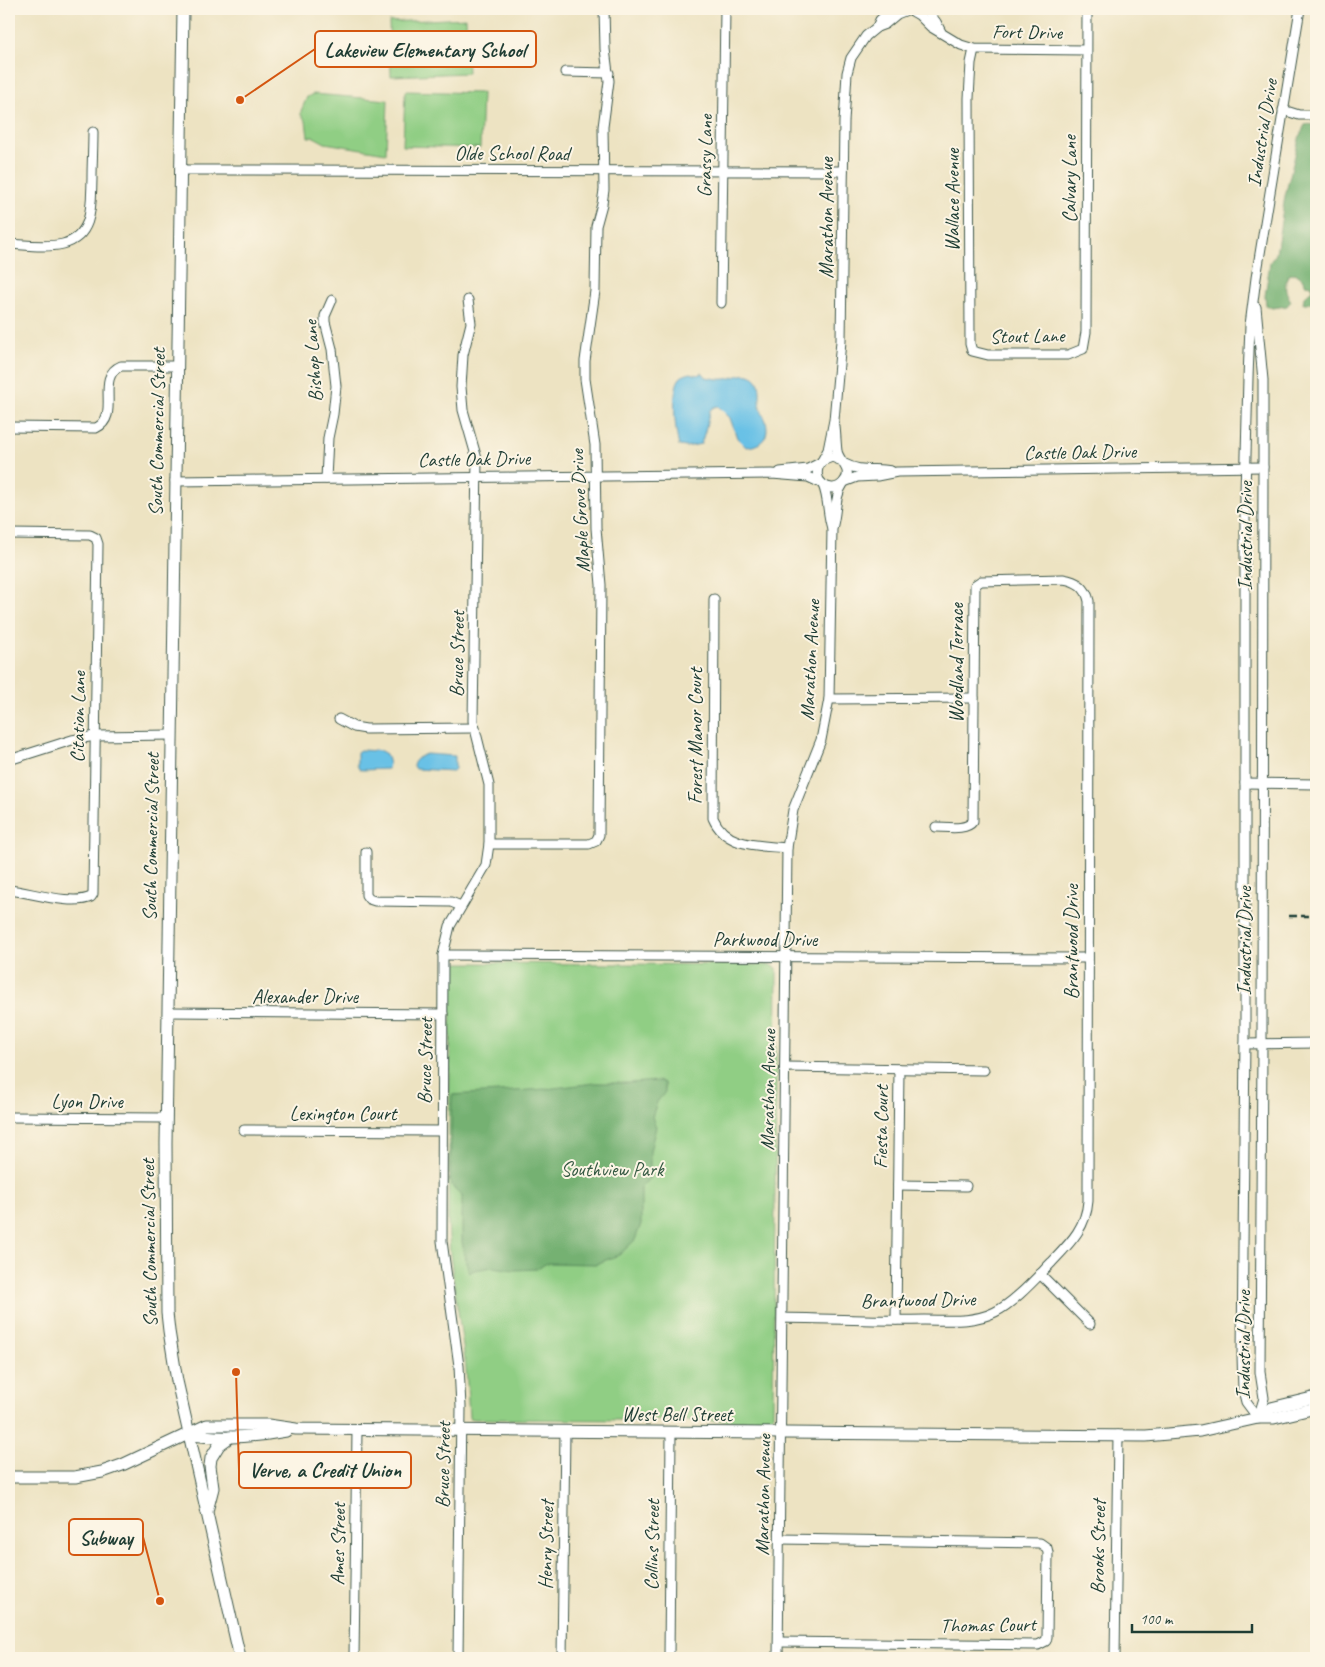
<svg xmlns="http://www.w3.org/2000/svg" width="1325" height="1667" viewBox="0 0 1325 1667" font-family="Caveat,sans-serif">
  <style>
    .green { fill: #90ce84; stroke: #58865c }
    .forest { fill: #74b172; stroke: #4a7753 }
    .water { fill: #69c1e6; stroke: #447f8d }
    .lines { fill: none; stroke-linecap: round; stroke-linejoin: round }
    .minor-casing { stroke: #3e5649; stroke-width: 11 }
    .major-casing { stroke: #3e5649; stroke-width: 13 }
    .minor { stroke: #fff; stroke-width: 9 }
    .major { stroke: #fff; stroke-width: 11 }
    .rail { stroke: #1f3d34; stroke-width: 2.5; stroke-dasharray: 8 4; stroke-linecap: butt }
    .labels { text-anchor: middle; dominant-baseline: central; stroke-width: 4; stroke-linejoin: round; paint-order: stroke }
    .street-label { font-size: 20px; fill: #1f3d34; stroke: #fcf5e5 }
    .park-label { font-size: 20px; fill: #365a44; stroke: #fcf5e5 }
    .leader { fill: none; stroke: #d45610; stroke-width: 2 }
    .callout-dot { fill: #d45610; stroke: #fcf5e5; stroke-width: 2 }
    .callout { fill: #fcf5e5; stroke: #d45610; stroke-width: 2 }
    .callout-label { font-size: 21px; text-anchor: middle; font-weight: bold; fill: #1f3d34 }
  </style>
  <rect width="100%" height="100%" fill="#fcf5e5"/>
  <filter id="ink" filterUnits="userSpaceOnUse"><feTurbulence type="fractalNoise" baseFrequency=".02" numOctaves="2"/><feDisplacementMap in="SourceGraphic" scale="10" xChannelSelector="R" yChannelSelector="G"/><feConvolveMatrix kernelMatrix="1 2 1 2 8 2 1 2 1" color-interpolation-filters="sRGB"/></filter>
  <filter id="wash" filterUnits="userSpaceOnUse"><feTurbulence type="fractalNoise" baseFrequency=".0096" numOctaves="4" result="noise"/><feDisplacementMap in="SourceGraphic" scale="20" xChannelSelector="R" yChannelSelector="G"/><feGaussianBlur stdDeviation="1.12" result="paint"/><feColorMatrix in="noise" values="0 0 0 0 0 0 0 0 0 0 0 0 0 0 0 0 0 1.4 0 .05"/><feComposite in="paint" operator="in"/></filter>
  <g filter="url(#wash)">
    <rect width="100%" height="100%" fill="#ede3c2"/>
    <g class="green">
      <polygon points="466,18 468,73 391,76 389,22"/>
      <polygon points="405,91 482,93 480,148 403,146"/>
      <polygon points="313,94 388,100 386,153 325,143 314,137 308,137 306,121 301,115 301,111 307,97"/>
      <polygon points="458,963 771,965 777,968 773,1414 772,1419 770,1421 473,1419 469,1418 466,1368 450,1254 448,1223 451,972 452,966"/>
    </g>
    <g class="forest">
      <path d="M1308 124 1316 125V303H1303L1304 297 1312 290V285L1305 284 1302 278 1295 273 1288 275C1284 286 1285 292 1291 301L1287 306 1272 308 1266 305 1265 296 1270 262 1276 254 1285 196 1300 135 1305 125Z"/>
      <polygon points="659,1081 664,1083 665,1092 657,1102 652,1117 656,1127 650,1151 650,1178 641,1187 641,1224 635,1240 619,1255 596,1264 547,1263 537,1269 514,1270 493,1267 474,1270 469,1273 462,1242 462,1196 454,1189 450,1180 452,1095 546,1089 595,1083 630,1083"/>
    </g>
    <g class="water">
      <path d="M691 373 697 375 703 373 706 377C713 378 719 380 726 379 733 378 742 373 749 375 764 379 759 396 760 406 761 411 764 416 766 421 770 438 761 446 746 447L737 438 730 418 718 406 714 407 710 410 705 431 701 444 686 447 679 446C675 432 671 389 680 378 683 375 687 374 691 373Z"/>
      <polygon points="360,750 381,751 386,754 389,764 388,769 362,770 359,769 357,765 357,752"/>
      <path d="M426 754 455 756V769L453 771 415 769 413 766C414 760 420 756 426 754Z"/>
    </g>
  </g>
  <g filter="url(#ink)">
    <g class="lines">
      <defs>
        <g id="minor">
          <polyline points="926,9 936,22 941,32"/>
          <polyline points="912,11 919,15 931,27 961,45 974,49 1086,50"/>
          <polyline points="877,27 880,20 892,9"/>
          <polyline points="974,49 971,63 969,98 970,344 972,351 988,355 1068,355 1083,349 1086,332 1087,9"/>
          <polyline points="565,72 609,73"/>
          <polyline points="1283,110 1299,115 1316,115"/>
          <polyline points="180,170 843,171"/>
          <path d="M9 244C26 245 46 248 63 244 94 236 91 204 92 179 92 163 93 148 93 132"/>
          <polyline points="721,303 725,9"/>
          <polyline points="1256,307 1263,380 1263,456 1262,1044 1260,1372 1264,1398 1258,1418"/>
          <path d="M9 427 96 428C122 416 94 377 121 366H177"/>
          <path d="M835 427C836 435 836 443 837 451 839 462 854 470 844 482 831 498 807 479 822 461L832 457 842 461"/>
          <polyline points="822,461 828,450 834,420 841,341 844,122 847,73 851,58 866,36 877,27 885,24 897,14 907,10"/>
          <path d="M845 464C859 472 876 468 891 471"/>
          <polyline points="780,472 808,469 820,463"/>
          <polyline points="326,479 328,438 333,414 336,386 332,349 325,322 325,316 332,300"/>
          <polyline points="175,481 772,474 808,477 821,483"/>
          <polyline points="844,482 857,477 877,476 897,472 1263,467"/>
          <path d="M823 485C829 499 827 514 832 528"/>
          <path d="M9 534 90 535 96 538 98 544 93 894 91 897C72 906 30 892 9 890"/>
          <path d="M714 599 713 818C726 848 759 845 787 848"/>
          <polyline points="829,699 974,698"/>
          <polyline points="339,719 354,727 366,729 475,728"/>
          <polyline points="9,760 72,740 95,736 172,735"/>
          <polyline points="1245,783 1316,784"/>
          <polyline points="489,844 589,844 596,841 599,835 601,585 596,528 595,445 585,379 585,361 595,291 596,226 602,204 604,190 603,127 609,81 605,49 604,9"/>
          <polyline points="366,852 366,895 369,899 375,901 451,902 461,906"/>
          <polyline points="443,955 1088,958"/>
          <polyline points="168,1012 443,1014"/>
          <polyline points="1245,1044 1316,1043"/>
          <polyline points="785,1067 984,1070"/>
          <polyline points="9,1117 166,1118"/>
          <polyline points="244,1130 441,1131"/>
          <polyline points="898,1185 966,1186"/>
          <polyline points="1040,1274 1090,1324"/>
          <path d="M783 1318C830 1319 877 1321 924 1320 948 1320 973 1323 995 1312 1014 1303 1037 1277 1052 1262 1070 1243 1086 1228 1088 1201L1089 601C1086 587 1077 581 1063 579L981 581 975 585 973 821C966 831 947 827 936 827"/>
          <polyline points="896,1320 899,1069"/>
          <polyline points="1258,1418 1246,1402 1243,1390 1242,1355 1245,1036 1245,493 1248,378 1250,325 1256,278 1300,9"/>
          <polyline points="779,1642 1038,1645 1046,1641 1047,1637 1048,1552 1047,1548 1040,1543 780,1539"/>
          <polyline points="354,1658 357,1430"/>
          <polyline points="458,1658 461,1407 459,1366 442,1241 443,955 450,926 486,865 489,844 489,785 473,721 477,459 463,410 461,387 463,355 471,323 468,300"/>
          <polyline points="562,1658 565,1432"/>
          <polyline points="669,1658 671,1432"/>
          <path d="M778 1658 787 848 793 810 821 740 829 699 832 528C837 513 834 497 843 484"/>
          <polyline points="1115,1658 1118,1435"/>
        </g>
        <g id="major">
          <polyline points="183,9 166,1143 167,1313 169,1331 177,1381 240,1658"/>
          <polyline points="1258,1418 1271,1408 1316,1397"/>
          <path d="M188 1434C220 1440 254 1437 286 1431"/>
          <polyline points="9,1477 75,1477 102,1472 122,1465 207,1425 268,1425 296,1429 1146,1436 1200,1431 1258,1418 1274,1418 1316,1408"/>
          <polyline points="207,1511 213,1488 210,1466 211,1458 219,1445 230,1437"/>
        </g>
      </defs>
      <use href="#minor" class="minor-casing"/>
      <use href="#major" class="major-casing"/>
      <use href="#minor" class="minor"/>
      <use href="#major" class="major"/>
      <polyline class="rail" points="1289,916 1316,916"/>
    </g>
  </g>
  <g class="labels">
    <g class="street-label">
      <text transform="translate(1027 32) rotate(1)">Fort Drive</text>
      <text transform="translate(1262 133) rotate(-81)">Industrial Drive</text>
      <text x="512" y="153">Olde School Road</text>
      <text transform="translate(705 156) rotate(-89)">Grassy Lane</text>
      <text transform="translate(1069 179) rotate(-90)">Calvary Lane</text>
      <text transform="translate(952 200) rotate(-90)">Wallace Avenue</text>
      <text transform="translate(826 218) rotate(-90)">Marathon Avenue</text>
      <text transform="translate(1027 336) rotate(-1)">Stout Lane</text>
      <text transform="translate(313 361) rotate(-94)">Bishop Lane</text>
      <text transform="translate(157 432) rotate(-89)">South Commercial Street</text>
      <text transform="translate(1080 452) rotate(-1)">Castle Oak Drive</text>
      <text transform="translate(474 459) rotate(-1)">Castle Oak Drive</text>
      <text transform="translate(580 511) rotate(-93)">Maple Grove Drive</text>
      <text transform="translate(1245 536) rotate(-90)">Industrial Drive</text>
      <text transform="translate(457 654) rotate(-89)">Bruce Street</text>
      <text transform="translate(810 660) rotate(-87)">Marathon Avenue</text>
      <text transform="translate(956 663) rotate(-90)">Woodland Terrace</text>
      <text transform="translate(78 717) rotate(-89)">Citation Lane</text>
      <text transform="translate(695 736) rotate(-90)">Forest Manor Court</text>
      <text transform="translate(151 837) rotate(-89)">South Commercial Street</text>
      <text x="765" y="939">Parkwood Drive</text>
      <text transform="translate(1244 941) rotate(-90)">Industrial Drive</text>
      <text transform="translate(1071 942) rotate(-90)">Brantwood Drive</text>
      <text x="305" y="996">Alexander Drive</text>
      <text transform="translate(425 1061) rotate(-89)">Bruce Street</text>
      <text transform="translate(768 1090) rotate(-89)">Marathon Avenue</text>
      <text x="87" y="1101">Lyon Drive</text>
      <text x="343" y="1113">Lexington Court</text>
      <text transform="translate(881 1127) rotate(-89)">Fiesta Court</text>
      <text transform="translate(149 1243) rotate(-91)">South Commercial Street</text>
      <text transform="translate(918 1300) rotate(-1)">Brantwood Drive</text>
      <text transform="translate(1243 1345) rotate(-90)">Industrial Drive</text>
      <text x="677" y="1414">West Bell Street</text>
      <text transform="translate(443 1465) rotate(-89)">Bruce Street</text>
      <text transform="translate(763 1495) rotate(-89)">Marathon Avenue</text>
      <text transform="translate(338 1544) rotate(-89)">Ames Street</text>
      <text transform="translate(546 1545) rotate(-89)">Henry Street</text>
      <text transform="translate(652 1545) rotate(-89)">Collins Street</text>
      <text transform="translate(1098 1547) rotate(-89)">Brooks Street</text>
      <text transform="translate(988 1625) rotate(-1)">Thomas Court</text>
    </g>
    <g class="park-label">
      <text x="612" y="1169">Southview Park</text>
    </g>
  </g>
  <path class="leader" d="M240 100L315 49M236 1372L239 1470M160 1601L143 1537"/>
  <g class="callout-dot">
    <circle cx="240" cy="100" r="5"/>
    <circle cx="236" cy="1372" r="5"/>
    <circle cx="160" cy="1601" r="5"/>
  </g>
  <g class="callout">
    <rect x="315" y="31" width="221" height="36" rx="5"/>
    <rect x="239" y="1452" width="172" height="36" rx="5"/>
    <rect x="69" y="1519" width="74" height="36" rx="5"/>
  </g>
  <g class="callout-label">
    <text x="425" y="57">Lakeview Elementary School</text>
    <text x="325" y="1477">Verve, a Credit Union</text>
    <text x="106" y="1545">Subway</text>
  </g>
  <rect width="1325" height="1667" fill="none" stroke="#fcf5e5" stroke-width="30"/>
  <path d="M1132 1624v8h120v-8" fill="none" stroke="#1f3d34" stroke-width="2.5"/>
  <text x="1140" y="1624" font-size="15" fill="#1f3d34" stroke="#fcf5e5" stroke-width="4" paint-order="stroke">100 m</text>
</svg>
